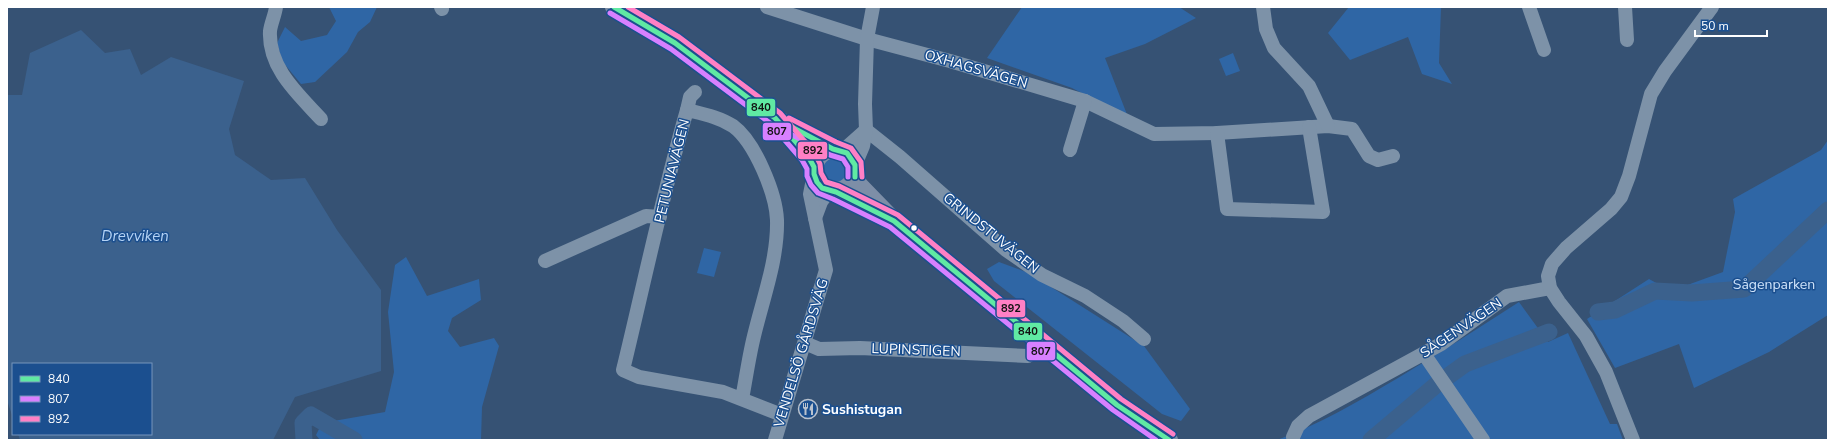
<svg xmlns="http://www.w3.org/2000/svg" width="1835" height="447" viewBox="0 0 1835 447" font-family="'Nunito Sans',sans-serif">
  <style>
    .green { fill: #2f66a5 }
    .water { fill: #3b618d }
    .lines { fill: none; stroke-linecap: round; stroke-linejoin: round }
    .river { stroke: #3b618d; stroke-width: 17 }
    .minor { stroke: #7d92a8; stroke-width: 14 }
    .major { stroke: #7d8ea7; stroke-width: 18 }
    .bus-1-casing { stroke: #1b4f8f; stroke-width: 8 }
    .bus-2-casing { stroke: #1b4f8f; stroke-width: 8 }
    .bus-3-casing { stroke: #1b4f8f; stroke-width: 8 }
    .bus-1 { stroke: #60e9a3; stroke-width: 5 }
    .bus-2 { stroke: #d880ff; stroke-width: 5 }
    .bus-3 { stroke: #ff80c5; stroke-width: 5 }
    .bus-dot { fill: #fff; stroke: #1b4f8f; stroke-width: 1.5 }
    .labels { text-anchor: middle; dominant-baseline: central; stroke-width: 3; stroke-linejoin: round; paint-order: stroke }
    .street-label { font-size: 14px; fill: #fff; stroke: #1b4f8f }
    .park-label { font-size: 14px; fill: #cfe3fa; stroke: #1b4f8f }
    .poi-label { font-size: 14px; font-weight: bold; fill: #fff; stroke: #1b4f8f; text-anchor: start }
    .water-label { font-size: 15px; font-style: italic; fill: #b5d3f5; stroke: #1b4f8f }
    .line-badge { stroke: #1b4f8f; stroke-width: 1.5 }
    .pale-badge-label { font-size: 11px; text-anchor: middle; font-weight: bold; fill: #111 }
  </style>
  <rect width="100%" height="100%" fill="#365274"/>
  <g class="green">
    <polygon points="329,7 377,7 370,22 358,32 347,52 315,82 301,84 282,61 277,43 285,27 301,41 327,35 336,21"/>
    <polygon points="1022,7 1179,7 1196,18 1145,44 1105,58 1128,117 1072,88 987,58"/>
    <polygon points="1349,7 1441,7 1439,63 1452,84 1422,74 1408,37 1350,60 1328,33"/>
    <polygon points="1233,53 1240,71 1226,76 1219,59"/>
    <polygon points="1828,140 1828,315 1769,352 1694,388 1679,344 1615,368 1587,319 1649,279 1671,291 1723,272 1735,212 1733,199 1821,150"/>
    <circle cx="833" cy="170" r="14"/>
    <polygon points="704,248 721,252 714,277 697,273"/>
    <polygon points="406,257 427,296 479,279 481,300 452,318 448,331 460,347 494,338 499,346 482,407 481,440 320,440 316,435 322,423 385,412 394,372 388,312 395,265"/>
    <polygon points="999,262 1029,273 1144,346 1190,409 1181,421 1162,414 994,281 987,269"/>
    <path d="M1519 302 1548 342 1568 333 1610 424H1617L1623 440H1277C1320 424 1359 401 1398 378 1439 353 1479 328 1519 302Z"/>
  </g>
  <polygon class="water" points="81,30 105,53 130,49 141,75 171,57 244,81 229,129 235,155 271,180 305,178 337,230 381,290 381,371 295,397 273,440 20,440 18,434 151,434 151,364 13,364 13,418 7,400 7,95 22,95 30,53"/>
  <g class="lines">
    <g class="river">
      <polyline points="1598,312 1615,310 1655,291 1692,293 1744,289 1828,210"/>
      <polyline points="1447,377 1465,364 1549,332"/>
      <polyline points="304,440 303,423 311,415 354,440"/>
      <polyline points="1371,440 1436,385"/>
    </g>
    <g class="minor">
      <path d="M276 7C275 15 271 23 270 31 268 68 298 94 321 119"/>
      <polyline points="441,7 442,9"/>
      <polyline points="767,7 867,39 950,61 1085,101 1154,134 1217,133 1328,126 1352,129 1369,156 1378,160 1393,156"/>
      <polyline points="1263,7 1266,29 1274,48 1309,86 1328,126"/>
      <polyline points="1529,7 1544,50"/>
      <polyline points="1625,7 1627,40"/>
      <polyline points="687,110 690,97 695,92"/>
      <polyline points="866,130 900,157 1006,250 1042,275 1085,296 1123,321 1144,339"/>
      <polyline points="1217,133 1227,209 1323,212 1309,127"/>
      <polyline points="841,150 848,146 866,130"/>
      <polyline points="1070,150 1085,101"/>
      <polyline points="855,165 863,146 866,130 865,104 867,39 873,7"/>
      <polyline points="815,218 821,202 829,191"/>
      <polyline points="545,261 646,216 660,217"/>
      <polyline points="805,343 819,349 860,348 1028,356"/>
      <polyline points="1424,354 1483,440"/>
      <path d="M742 399C746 378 749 356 754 336 763 298 778 259 777 220 776 194 755 142 733 126 719 117 703 114 687 110 662 196 644 284 623 370L639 377 723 392 782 415"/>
      <polyline points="1293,437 1298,426 1309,416 1441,344 1507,296 1550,288"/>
      <polyline points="775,440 826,270 810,194 814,174"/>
      <polyline points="1633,440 1606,372 1586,336 1559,302 1550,288 1548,276 1552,264 1566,248 1611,209 1621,197 1629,176 1651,94 1665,71 1712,7"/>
    </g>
    <g class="major">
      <polyline points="614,7 675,43 775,118 833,149"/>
      <polyline points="782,127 808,156 814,167"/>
      <circle cx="835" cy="170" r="21"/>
      <polyline points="855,177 859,185 894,221 1117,405 1169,440"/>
      <polyline points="836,192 882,215"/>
    </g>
    <defs>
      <g id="bus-1">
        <polyline points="614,7 675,43 775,118 808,156 814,167 814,174 817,182 822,188 836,192 894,221 1117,405 1169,440"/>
        <polyline points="786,124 833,149 847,153 855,165 855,177"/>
      </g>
      <g id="bus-2">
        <polyline points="610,13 671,49 770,123 802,160 807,169 807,176 811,185 818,193 833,199 890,227 1113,410 1156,440"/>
        <polyline points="783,130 830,155 843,159 848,167 848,177"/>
      </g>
      <g id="bus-3">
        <polyline points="628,7 679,37 780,113 814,152 820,164 821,173 826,182 839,186 898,215 1121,399 1173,434"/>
        <polyline points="789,118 836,142 851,148 861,162 862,177"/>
      </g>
    </defs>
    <use href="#bus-1" class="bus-1-casing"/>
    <use href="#bus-2" class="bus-2-casing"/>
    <use href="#bus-3" class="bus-3-casing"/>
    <use href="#bus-1" class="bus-1"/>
    <use href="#bus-2" class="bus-2"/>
    <use href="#bus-3" class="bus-3"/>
  </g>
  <defs>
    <symbol id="restaurant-ring" viewBox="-11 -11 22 22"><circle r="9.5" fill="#1b4f8f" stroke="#b9c2ce" stroke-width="1.5"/><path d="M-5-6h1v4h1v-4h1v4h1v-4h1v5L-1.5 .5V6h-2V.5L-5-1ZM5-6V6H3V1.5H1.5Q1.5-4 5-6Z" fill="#b9c2ce"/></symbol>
  </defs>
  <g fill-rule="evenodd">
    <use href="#restaurant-ring" x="797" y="398" width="22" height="22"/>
  </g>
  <circle class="bus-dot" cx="914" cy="228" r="3.5"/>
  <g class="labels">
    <g class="street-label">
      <text transform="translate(976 69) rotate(16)">OXHAGSVÄGEN</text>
      <text transform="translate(672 171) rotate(-76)">PETUNIAVÄGEN</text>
      <text transform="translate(991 233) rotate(39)">GRINDSTUVÄGEN</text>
      <text transform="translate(1461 328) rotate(-34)">SÅGENVÄGEN</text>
      <text transform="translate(916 350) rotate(2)">LUPINSTIGEN</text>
      <text transform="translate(801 353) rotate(-73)">VENDELSÖ GÅRDSVÄG</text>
    </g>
    <g class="park-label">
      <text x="1774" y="284">Sågenparken</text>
    </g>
    <g class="poi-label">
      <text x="822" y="409">Sushistugan</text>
    </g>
    <g class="water-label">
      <text x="135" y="236">Drevviken</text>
    </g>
  </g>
  <g class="line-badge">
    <rect x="746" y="98" width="30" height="19" rx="4" fill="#60e9a3"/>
    <rect x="762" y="122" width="30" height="19" rx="4" fill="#d880ff"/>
    <rect x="797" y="141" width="31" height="19" rx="4" fill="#ff80c5"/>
    <rect x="996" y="299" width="30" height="19" rx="4" fill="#ff80c5"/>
    <rect x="1013" y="322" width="30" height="19" rx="4" fill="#60e9a3"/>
    <rect x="1026" y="341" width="30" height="20" rx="4" fill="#d880ff"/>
  </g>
  <g class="pale-badge-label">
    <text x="761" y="111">840</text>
    <text x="777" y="135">807</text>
    <text x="813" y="154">892</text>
    <text x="1011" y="312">892</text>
    <text x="1028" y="335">840</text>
    <text x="1041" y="355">807</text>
  </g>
  <rect width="1835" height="447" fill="none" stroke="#ffffff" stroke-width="16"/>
  <rect x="12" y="363" width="140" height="72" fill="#1b4f8f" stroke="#7695bc"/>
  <rect x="20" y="376" width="20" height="6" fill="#60e9a3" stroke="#7695bc"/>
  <text x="48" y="383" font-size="12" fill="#ffffff">840</text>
  <rect x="20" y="396" width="20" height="6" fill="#d880ff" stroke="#7695bc"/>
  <text x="48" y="403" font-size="12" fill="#ffffff">807</text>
  <rect x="20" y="416" width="20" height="6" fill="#ff80c5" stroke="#7695bc"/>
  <text x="48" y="423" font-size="12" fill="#ffffff">892</text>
  <path d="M1695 30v6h72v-6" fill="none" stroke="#ffffff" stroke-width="2"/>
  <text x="1701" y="30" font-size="12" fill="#ffffff" stroke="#1b4f8f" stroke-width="3" paint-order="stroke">50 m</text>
</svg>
